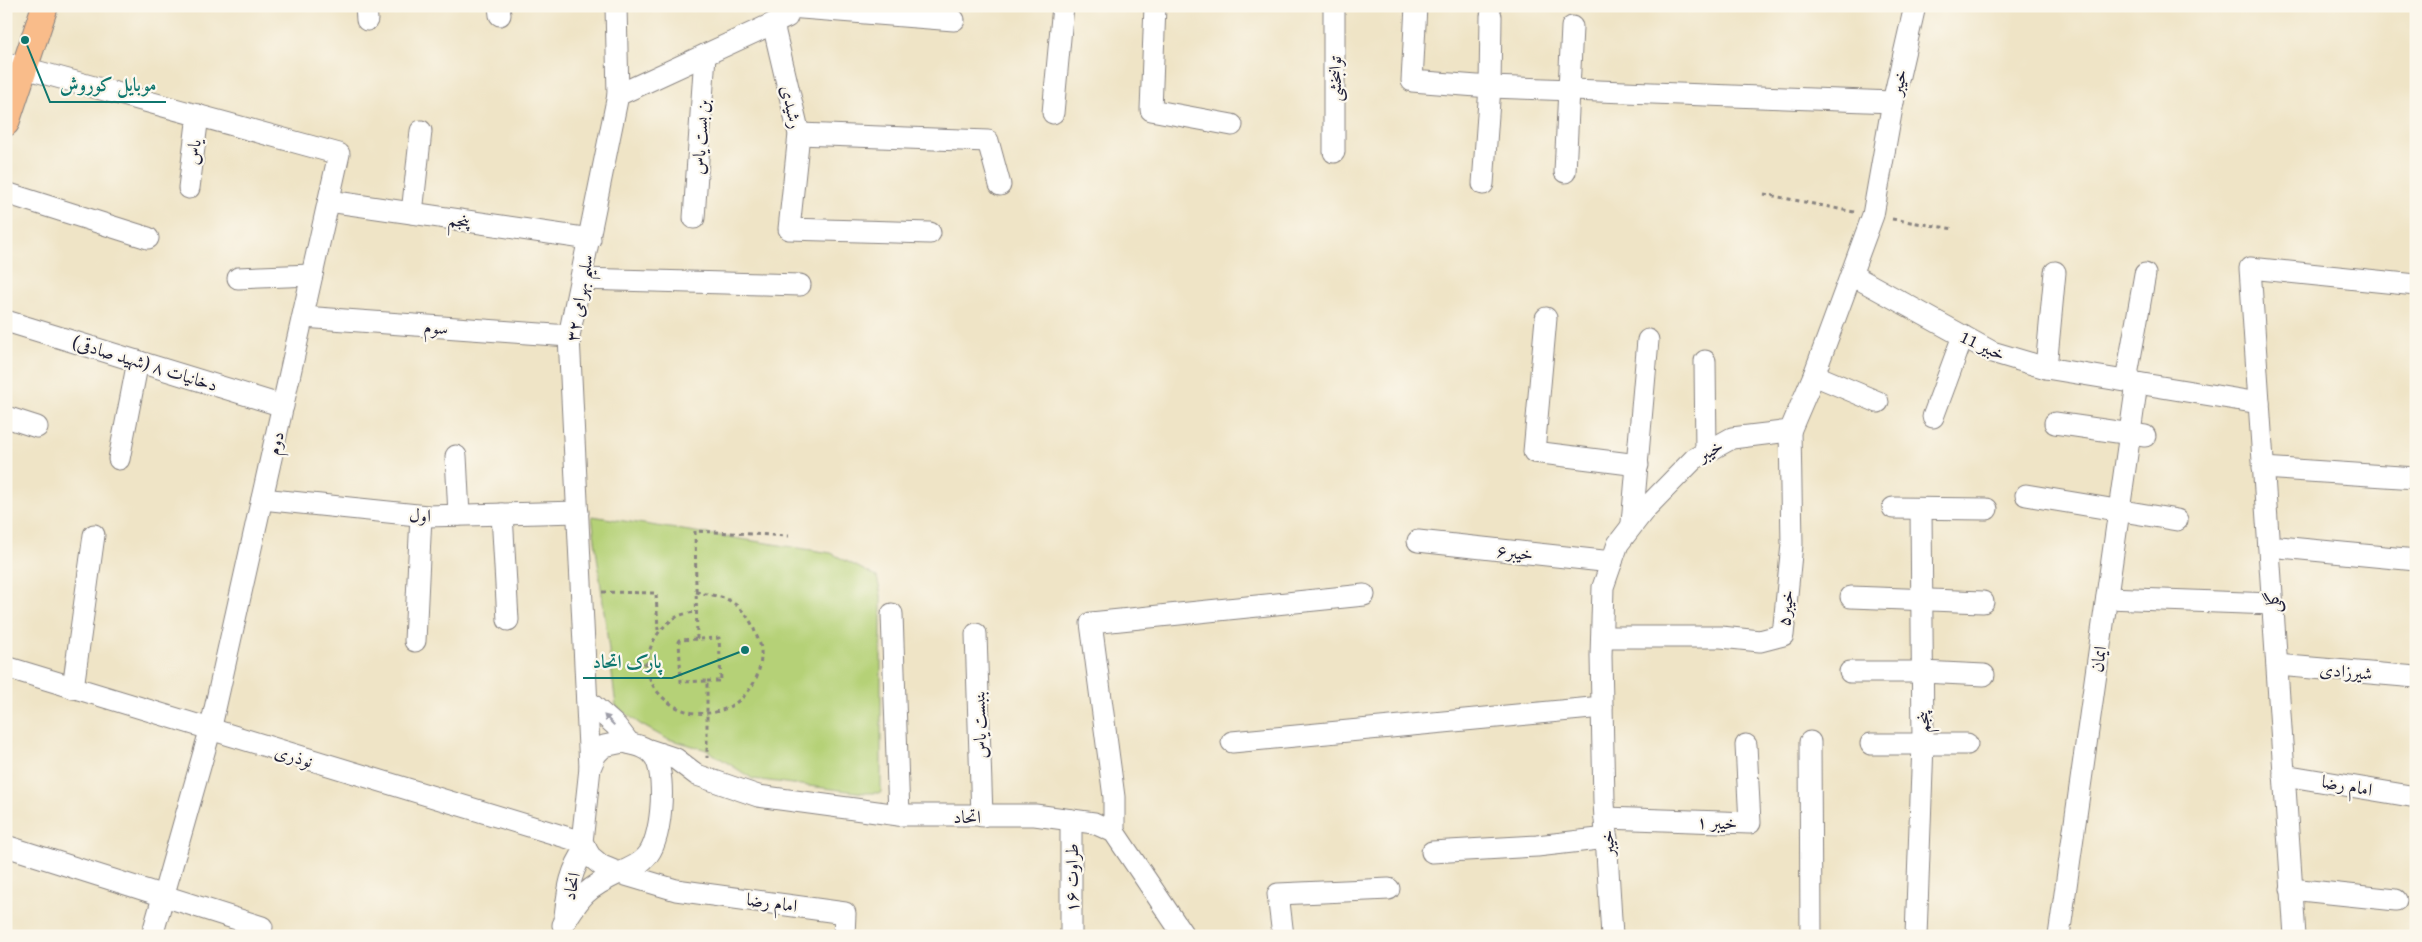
<svg xmlns="http://www.w3.org/2000/svg" width="2422" height="942" viewBox="0 0 2422 942" font-family="'Gentium Book Plus',Amiri,serif">
  <style>
    .green { fill: #b5d177; stroke: #6c7a59 }
    .lines { fill: none; stroke-linecap: round; stroke-linejoin: round }
    .minor-casing { stroke: #888380; stroke-width: 23 }
    .major-casing { stroke: #888380; stroke-width: 28 }
    .path { stroke: #888380; stroke-width: 3; stroke-dasharray: 4 4; stroke-linecap: butt }
    .minor { stroke: #fff; stroke-width: 21 }
    .major { stroke: #f9bc8a; stroke-width: 26 }
    .oneway { fill: #9c9ca7 }
    .labels { text-anchor: middle; dominant-baseline: central; stroke-width: 4.5; stroke-linejoin: round; paint-order: stroke }
    .street-label { font-size: 18px; fill: #22223b; stroke: #fbf7ec }
    .leader { fill: none; stroke: #0f766e; stroke-width: 2 }
    .callout-dot { fill: #0f766e; stroke: #fbf7ec; stroke-width: 2 }
    .callout-label { font-size: 19px; text-anchor: middle; font-weight: bold; fill: #0f766e; stroke: #fbf7ec; stroke-width: 4.5; stroke-linejoin: round; paint-order: stroke }
  </style>
  <rect width="100%" height="100%" fill="#fbf7ec"/>
  <filter id="ink" filterUnits="userSpaceOnUse"><feTurbulence type="fractalNoise" baseFrequency=".02" numOctaves="2"/><feDisplacementMap in="SourceGraphic" scale="10" xChannelSelector="R" yChannelSelector="G"/><feConvolveMatrix kernelMatrix="1 2 1 2 8 2 1 2 1" color-interpolation-filters="sRGB"/></filter>
  <filter id="wash" filterUnits="userSpaceOnUse"><feTurbulence type="fractalNoise" baseFrequency=".0096" numOctaves="4" result="noise"/><feDisplacementMap in="SourceGraphic" scale="20" xChannelSelector="R" yChannelSelector="G"/><feGaussianBlur stdDeviation="1.12" result="paint"/><feColorMatrix in="noise" values="0 0 0 0 0 0 0 0 0 0 0 0 0 0 0 0 0 1.4 0 .05"/><feComposite in="paint" operator="in"/></filter>
  <g filter="url(#wash)">
    <rect width="100%" height="100%" fill="#efe4c6"/>
    <polygon class="green" points="592,516 831,553 877,577 881,595 881,793 864,793 753,779 707,750 665,738 640,724 616,706"/>
  </g>
  <g filter="url(#ink)">
    <g class="lines">
      <defs>
        <g id="minor">
          <polyline points="366,6 367,20"/>
          <polyline points="499,6 500,15"/>
          <polyline points="616,6 618,95"/>
          <polyline points="1155,6 1151,110 1232,125"/>
          <polyline points="1334,6 1334,152"/>
          <polyline points="1416,6 1412,81 1490,87 1893,102"/>
          <polyline points="789,7 954,20"/>
          <polyline points="773,24 799,134 789,229 930,233"/>
          <polyline points="6,63 339,154 210,731 152,936"/>
          <polyline points="1053,113 1063,6"/>
          <polyline points="799,134 988,141 1000,185"/>
          <polyline points="1565,172 1572,27"/>
          <polyline points="1483,184 1490,87 1491,16"/>
          <polyline points="189,188 198,115"/>
          <polyline points="6,193 148,238"/>
          <polyline points="329,201 590,239"/>
          <polyline points="412,213 421,131"/>
          <polyline points="694,218 705,55"/>
          <polyline points="1852,275 1992,352 2046,368 2259,403"/>
          <polyline points="238,278 312,275"/>
          <polyline points="581,279 800,285"/>
          <polyline points="303,317 569,336"/>
          <polyline points="1546,318 1534,452 1638,465"/>
          <polyline points="6,321 283,406"/>
          <polyline points="1705,361 1706,452"/>
          <polyline points="2046,368 2055,272"/>
          <polyline points="1814,375 1878,402"/>
          <polyline points="2126,381 2145,274"/>
          <polyline points="6,417 37,427"/>
          <polyline points="1933,417 1963,336"/>
          <polyline points="2055,423 2145,436"/>
          <polyline points="456,456 459,515"/>
          <polyline points="119,459 138,361"/>
          <polyline points="2263,468 2416,478"/>
          <polyline points="2026,495 2177,520"/>
          <polyline points="262,499 427,516 578,512"/>
          <polyline points="1893,508 1987,509"/>
          <polyline points="502,514 508,620"/>
          <polyline points="1632,523 1648,340"/>
          <polyline points="1418,541 1612,562"/>
          <polyline points="2269,546 2416,560"/>
          <polyline points="1851,597 1983,602"/>
          <polyline points="2107,598 2273,604"/>
          <polyline points="892,614 899,815"/>
          <polyline points="976,634 982,816"/>
          <polyline points="1602,637 1721,637 1760,641 1783,635 1792,544 1790,431"/>
          <polyline points="415,641 421,516"/>
          <polyline points="2277,665 2416,677"/>
          <polyline points="6,667 582,842"/>
          <polyline points="1850,672 1922,672 1984,675"/>
          <polyline points="73,688 94,535"/>
          <polyline points="587,700 616,726 629,743"/>
          <path d="M623 742C636 745 650 747 656 759 666 779 662 841 646 857 639 865 629 869 619 873L602 866 590 856 582 842 590 768 596 754 604 746Z"/>
          <polyline points="1232,742 1602,707"/>
          <polyline points="1810,742 1811,936"/>
          <polyline points="1871,744 1967,744"/>
          <polyline points="649,750 676,759 697,775 758,796 899,815 1035,815 1094,823 1114,832 1184,936"/>
          <polyline points="590,768 569,336 618,95 787,17 789,6"/>
          <polyline points="2284,775 2410,796"/>
          <polyline points="1605,818 1750,823 1746,745"/>
          <polyline points="1071,820 1071,936"/>
          <polyline points="1114,832 1114,797 1091,623 1364,595"/>
          <polyline points="6,846 262,927"/>
          <polyline points="1432,852 1537,846 1607,838"/>
          <polyline points="2291,889 2396,900"/>
          <path d="M565 916C568 891 570 870 586 849"/>
          <path d="M563 925C581 895 587 888 619 873L676 890 845 913 844 936"/>
          <polyline points="1283,936 1278,894 1389,889"/>
          <polyline points="1612,936 1604,802 1601,656 1603,587 1618,544 1645,509 1694,459 1732,438 1790,431 1814,375 1873,215 1893,102 1915,6"/>
          <polyline points="1916,936 1923,743 1921,509"/>
          <polyline points="2059,936 2137,383"/>
          <polyline points="2295,936 2250,268 2416,285"/>
        </g>
        <polyline id="major" points="6,123 45,6"/>
      </defs>
      <use href="#minor" class="minor-casing"/>
      <use href="#major" class="major-casing"/>
      <g class="path">
        <polyline points="1764,194 1854,212"/>
        <polyline points="1892,219 1954,229"/>
        <polyline points="602,592 656,593 658,630"/>
        <path d="M696 592C705 594 717 595 726 599 739 604 751 619 755 632 757 637 761 644 761 650 764 708 693 737 656 690 638 666 651 632 675 618 680 614 690 613 696 612"/>
        <polyline points="697,639 695,531 789,536"/>
        <polyline points="603,663 647,664"/>
        <polyline points="707,681 721,681 719,638 679,640 681,682 707,681 707,758"/>
      </g>
      <use href="#minor" class="minor"/>
      <use href="#major" class="major"/>
    </g>
    <defs><path id="oneway-solid" d="M-6-.8H1V-3.2L6.5 0L1 3.2V.8H-6Z" transform="scale(1.25)"/></defs>
    <use class="oneway" href="#oneway-solid" transform="translate(609 720) rotate(-135)"/>
  </g>
  <g class="labels">
    <g class="street-label">
      <text transform="translate(1334 79) rotate(-90)">توانبخشی</text>
      <text transform="translate(1898 82) rotate(-77)">خیبر</text>
      <text transform="translate(792 107) rotate(78)">رشیدی</text>
      <text transform="translate(700 137) rotate(-86)">بن بست یاس</text>
      <text transform="translate(193 152) rotate(-83)">یاس</text>
      <text transform="translate(459 220) rotate(8)">پنجم</text>
      <text transform="translate(579 298) rotate(-80)">سلیم بهرامی ۳۲</text>
      <text transform="translate(436 327) rotate(4)">سوم</text>
      <text transform="translate(1983 345) rotate(25)">خبیر 11</text>
      <text transform="translate(145 363) rotate(17)">دخانیات ۸ (شهید صادقی)</text>
      <text transform="translate(275 443) rotate(-77)">دوم</text>
      <text transform="translate(1710 450) rotate(-30)">خیبر</text>
      <text transform="translate(420 515) rotate(3)">اول</text>
      <text transform="translate(1515 552) rotate(6)">خیبر۶</text>
      <text transform="translate(2272 602) rotate(-94)">گلی</text>
      <text transform="translate(1785 608) rotate(-83)">خیبر۵</text>
      <text transform="translate(2098 659) rotate(-82)">ایمان</text>
      <text transform="translate(2346 671) rotate(5)">شیرزادی</text>
      <text transform="translate(1922 722) rotate(-90)">پنجم</text>
      <text transform="translate(979 725) rotate(-92)">بنبست یاس</text>
      <text transform="translate(294 756) rotate(17)">نوذری</text>
      <text transform="translate(2347 785) rotate(10)">امام رضا</text>
      <text x="967" y="816">اتحاد</text>
      <text transform="translate(1717 822) rotate(2)">خیبر ۱</text>
      <text transform="translate(1607 843) rotate(-93)">خیبر</text>
      <text transform="translate(1071 878) rotate(-90)">طراوت ۱۶</text>
      <text transform="translate(571 886) rotate(-78)">اتحاد</text>
      <text transform="translate(772 902) rotate(8)">امام رضا</text>
    </g>
  </g>
  <path class="leader" d="M25 40L50 102H166M745 650L672 678H583"/>
  <g class="callout-dot">
    <circle cx="25" cy="40" r="5"/>
    <circle cx="745" cy="650" r="5"/>
  </g>
  <g class="callout-label">
    <text x="108" y="91">موبایل کوروش</text>
    <text x="627" y="668">پارک اتحاد</text>
  </g>
  <rect width="2422" height="942" fill="none" stroke="#fbf7ec" stroke-width="25"/>
</svg>
